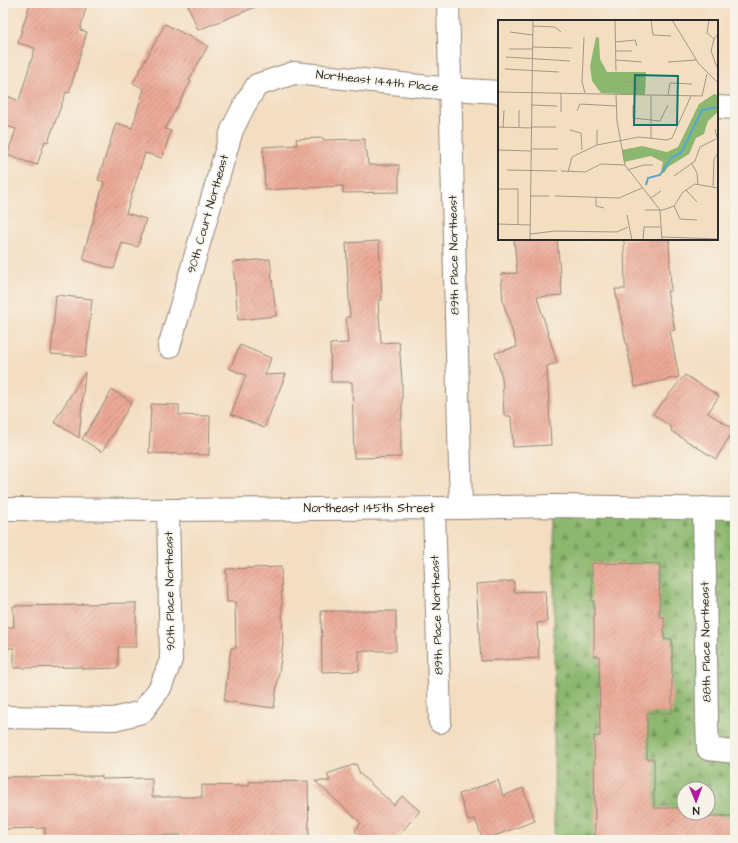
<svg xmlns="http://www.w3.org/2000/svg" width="738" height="843" viewBox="0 0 738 843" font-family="'Architects Daughter',sans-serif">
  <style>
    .forest { fill: url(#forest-firs); stroke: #5c714c; fill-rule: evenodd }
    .building { fill: url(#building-hatch) }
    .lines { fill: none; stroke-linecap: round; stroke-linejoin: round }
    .minor-casing { stroke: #908476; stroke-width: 24 }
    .tertiary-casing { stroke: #908476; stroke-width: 24 }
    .minor { stroke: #fff; stroke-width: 22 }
    .tertiary { stroke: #fff; stroke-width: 22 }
    .labels { text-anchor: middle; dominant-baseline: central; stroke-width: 3; stroke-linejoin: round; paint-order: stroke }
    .street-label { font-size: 12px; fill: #2b2b2b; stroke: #f7f3e8 }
    .inset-river { fill: none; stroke: #54a7cf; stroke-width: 2 }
    .inset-road { fill: none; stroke: #a49686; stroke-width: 1 }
    .view { fill: #0f766e; fill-opacity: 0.15; stroke: #0f766e; stroke-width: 2 }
    .inset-edge { fill: none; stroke: #2b2b2b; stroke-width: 2 }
  </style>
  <defs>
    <pattern id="forest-firs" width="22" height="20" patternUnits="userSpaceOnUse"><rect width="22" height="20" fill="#8cb76e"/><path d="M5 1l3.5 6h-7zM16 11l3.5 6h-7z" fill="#73955b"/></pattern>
    <pattern id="building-hatch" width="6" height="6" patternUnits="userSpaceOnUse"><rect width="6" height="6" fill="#eca996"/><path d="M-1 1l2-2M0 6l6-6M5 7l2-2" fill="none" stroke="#bf8a7b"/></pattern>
  </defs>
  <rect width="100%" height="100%" fill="#f7f3e8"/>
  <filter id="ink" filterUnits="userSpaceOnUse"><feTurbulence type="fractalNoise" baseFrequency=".025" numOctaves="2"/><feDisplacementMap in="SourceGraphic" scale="8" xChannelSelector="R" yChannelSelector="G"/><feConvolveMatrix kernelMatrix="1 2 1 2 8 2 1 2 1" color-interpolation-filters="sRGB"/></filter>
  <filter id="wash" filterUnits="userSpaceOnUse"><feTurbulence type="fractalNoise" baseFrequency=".012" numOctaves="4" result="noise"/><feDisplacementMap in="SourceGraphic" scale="16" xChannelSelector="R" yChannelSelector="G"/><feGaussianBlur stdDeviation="0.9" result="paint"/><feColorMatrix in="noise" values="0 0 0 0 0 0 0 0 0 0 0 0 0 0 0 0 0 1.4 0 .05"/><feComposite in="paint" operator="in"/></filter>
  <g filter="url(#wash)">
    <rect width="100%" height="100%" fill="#f4dec2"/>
    <path class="forest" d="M554 506 735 510V840H554ZM684 789H708V813H684Z"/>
    <g id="blocks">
      <g class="building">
        <polygon points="30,3 87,3 80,30 87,32 69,93 66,92 48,142 45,141 37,165 7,155 16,129 3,125 3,108 7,96 19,101 35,48 18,43"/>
        <polygon points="187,3 263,3 263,4 198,30"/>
        <polygon points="165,24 208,46 189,80 191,81 165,129 171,131 162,158 145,153 126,213 146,219 138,247 122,243 114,269 84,260 84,252 104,182 98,180 116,123 132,128 144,89 133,83"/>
        <polygon points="323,138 324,140 365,139 365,151 367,151 368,165 399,165 399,192 343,193 343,186 265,190 263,147 297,145 296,139"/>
        <polygon points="514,239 557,239 562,295 537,297 557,363 547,366 551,445 513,447 511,416 504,416 502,378 495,353 517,347 503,302 501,274 517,273"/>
        <polygon points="624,239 669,239 671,291 667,291 675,330 670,331 679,377 635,387 615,289 625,289"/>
        <polygon points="379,241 382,300 378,300 381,343 399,342 402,381 402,419 401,419 401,457 354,458 352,382 331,382 330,344 348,343 346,317 350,317 346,243"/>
        <polygon points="270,259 276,316 238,320 233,262"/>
        <polygon points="56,295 92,299 86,357 51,354"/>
        <polygon points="240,345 271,358 265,375 286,374 264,428 231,414 246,375 230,369"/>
        <polygon points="85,372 79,438 54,422"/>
        <polygon points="685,375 719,396 708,413 734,429 716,459 671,431 672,428 653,414"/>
        <polygon points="112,390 132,402 102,452 82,439"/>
        <polygon points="151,404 179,405 179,415 210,416 209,455 149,453"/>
        <polygon points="592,563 660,564 659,617 664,617 664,639 672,639 672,713 647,713 647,759 654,759 654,808 684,808 684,813 687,813 687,816 735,816 735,840 595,840 594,736 600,736 599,656 594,656 594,601 592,601"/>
        <polygon points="281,567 283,644 274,708 224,701 231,648 236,648 235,602 227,602 226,569"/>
        <polygon points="514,581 514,592 545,591 547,622 537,623 539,658 481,661 476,584"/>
        <polygon points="136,603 136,647 118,647 118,668 82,669 82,667 14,668 14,648 3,648 3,628 14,627 13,606 82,605 82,604"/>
        <polygon points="321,611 396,611 396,651 359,651 359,671 322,672"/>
        <polygon points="356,764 360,774 394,805 402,796 420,811 394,840 366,840 355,831 361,823 315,781 330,781 327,774"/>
        <polygon points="102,776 102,779 152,778 152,797 202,797 202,785 249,786 249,782 308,781 309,840 181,840 181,835 103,836 103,839 45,839 45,828 3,829 3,777"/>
        <polygon points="498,780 503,796 523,788 535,821 483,840 475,819 468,821 459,794"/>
      </g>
    </g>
  </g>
  <g filter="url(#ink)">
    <use href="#blocks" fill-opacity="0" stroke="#908476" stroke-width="1"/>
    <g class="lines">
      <defs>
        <g id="minor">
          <polyline points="448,3 461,508"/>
          <polyline points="717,107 735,108"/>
          <polyline points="169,347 232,130 244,106 257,85 294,73 450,89 499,92"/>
          <polyline points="434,508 440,722"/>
          <polyline points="704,508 707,719 708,749 735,752"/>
          <polyline points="3,717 114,719 142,712 160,688 171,660 168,510"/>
        </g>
        <polyline id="tertiary" points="3,509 168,510 461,508 554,506 735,509"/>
      </defs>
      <use href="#minor" class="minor-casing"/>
      <use href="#tertiary" class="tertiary-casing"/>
      <use href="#minor" class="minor"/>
      <use href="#tertiary" class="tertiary"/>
    </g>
  </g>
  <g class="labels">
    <g class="street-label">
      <text transform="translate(377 81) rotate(6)">Northeast 144th Place</text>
      <text transform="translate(208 214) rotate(-74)">90th Court Northeast</text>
      <text transform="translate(454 255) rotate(-91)">89th Place Northeast</text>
      <text x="369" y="508">Northeast 145th Street</text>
      <text transform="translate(170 591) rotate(-91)">90th Place Northeast</text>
      <text transform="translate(437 615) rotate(-92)">89th Place Northeast</text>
      <text transform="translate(706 642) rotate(-91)">88th Place Northeast</text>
    </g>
  </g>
  <g transform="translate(498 20)">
    <rect width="220" height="220" fill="#f4dec2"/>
    <path d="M98 17 101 18 102 39 109 52H148L147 75 103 73 94 61 92 46ZM216 74 220 75V92L210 101 206 114 198 118 191 134 170 147 166 153 163 152 165 142 153 136 126 142 124 130 144 126 169 132 180 127 201 84Z" fill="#8cb76e"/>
    <path class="inset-river" d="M148 165 150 158 162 155 173 138 183 133 204 90 220 87"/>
    <path class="inset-road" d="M117 0 118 51M153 0 155 15 173 16M174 0 201 44 220 63M211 0 209 13 216 19M35 6 57 7 63 12M12 12 35 15M220 14 216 19 213 31 220 50M86 17 84 62 87 73M118 22 137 20 139 26M220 23V39M35 27 74 28M11 29H35M118 31H134M8 37 72 41M118 40 144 42M170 42 198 40M7 49 61 52M127 62 139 61V75M0 72 204 76 209 54M63 73V92M118 74 119 101 127 145 162 190 164 220M153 75V118M170 75 172 63 194 64M33 85 59 86M135 85V98L162 101 170 85M21 90V108M79 91 82 84 118 86M0 107 33 108M33 107H58M5 108 6 90M217 109 220 122M72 110 83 113 84 130M99 125V110M33 129H60M0 130 33 131M194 144 199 153 200 165M9 150 59 151M129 150 146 145H155M63 151 87 152 103 144 127 145M70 152 74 137 99 125 141 117 169 120 174 118 193 76M176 156 197 141 202 127 218 119M215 166 216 139 220 133M0 169H20V205M188 170 199 182M32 176H51M57 176 121 178 144 168M98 177V186L106 188M153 178 163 171M176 186 182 199 199 200M147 190H165L176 186 185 172 197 164 220 168M129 195 134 220M0 204 32 205M32 214 57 211 119 212 130 207M164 217 220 219M32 220 35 0M145 220 146 207H163"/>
    <path class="view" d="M137 55 180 56 179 105H136Z"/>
    <rect width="220" height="220" class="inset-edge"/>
  </g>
  <rect width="738" height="843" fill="none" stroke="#f7f3e8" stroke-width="16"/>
  <g transform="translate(696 801) rotate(179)"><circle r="19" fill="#f7f3e8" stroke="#a5a39c"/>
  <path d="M0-3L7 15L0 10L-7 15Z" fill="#b5179e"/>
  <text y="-6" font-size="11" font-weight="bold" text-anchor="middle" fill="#2b2b2b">N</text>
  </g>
</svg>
